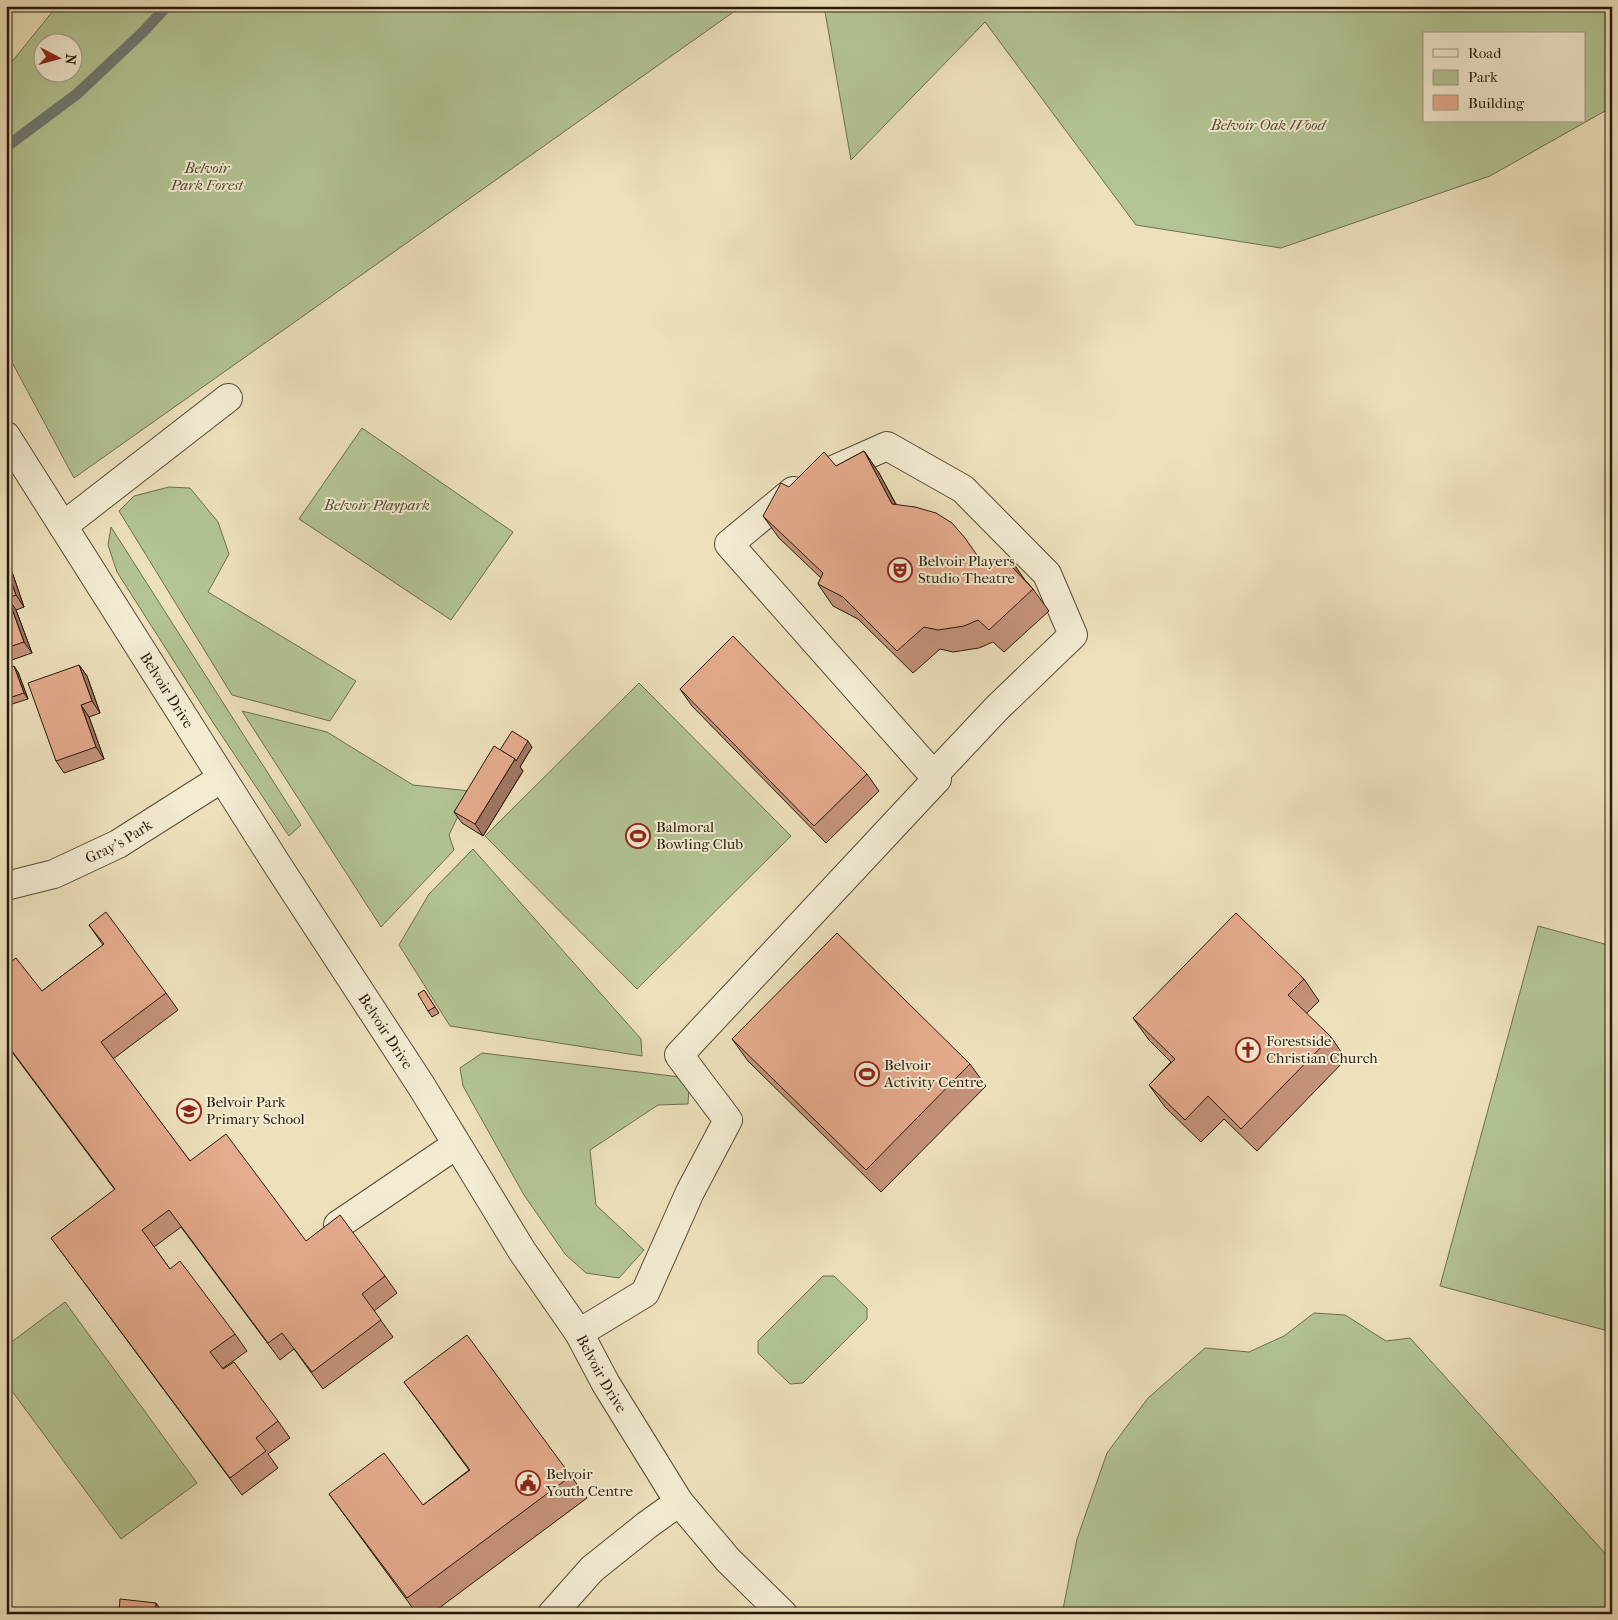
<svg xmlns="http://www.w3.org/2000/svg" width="1618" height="1620" viewBox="0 0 1618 1620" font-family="'IM FELL French Canon',serif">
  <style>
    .green { fill: #b3c494; stroke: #6d6e4f; fill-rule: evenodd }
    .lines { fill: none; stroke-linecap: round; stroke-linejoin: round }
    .stream { stroke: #6e7a74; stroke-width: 11 }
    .minor-casing { stroke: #584b36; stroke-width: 30 }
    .minor { stroke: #f3ecd3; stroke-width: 28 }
    .wall { fill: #c5937a; stroke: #27190a }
    .shaded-wall { fill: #a07863; stroke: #27190a }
    .building { fill: #e5ab8e; stroke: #27190a }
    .labels { text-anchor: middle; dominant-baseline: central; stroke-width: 4; stroke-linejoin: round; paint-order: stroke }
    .park-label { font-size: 15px; font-style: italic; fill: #514c33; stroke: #f3ecd3 }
    .poi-label { font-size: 15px; fill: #27190a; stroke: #f3ecd3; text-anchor: start }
    .street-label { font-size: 15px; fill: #27190a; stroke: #f3ecd3 }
  </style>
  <rect width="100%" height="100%" fill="#ede1bc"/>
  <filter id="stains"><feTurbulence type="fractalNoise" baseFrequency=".004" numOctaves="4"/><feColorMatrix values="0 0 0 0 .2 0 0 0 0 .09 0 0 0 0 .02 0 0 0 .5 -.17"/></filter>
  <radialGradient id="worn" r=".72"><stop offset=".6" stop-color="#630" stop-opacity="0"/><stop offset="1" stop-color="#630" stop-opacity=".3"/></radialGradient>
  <g class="green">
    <path d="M57 6H742L74 478 6 351V69ZM72 42V72H42V42Z"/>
    <path d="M824 6H1612V107L1490 176 1281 248 1136 225 985 22 851 160ZM1424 34H1584V121H1424Z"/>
    <polygon points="362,428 513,532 451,620 299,519"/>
    <polygon points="169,487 190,488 218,522 229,554 208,592 356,681 330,721 232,695 119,511 134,496"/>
    <polygon points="111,527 301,825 289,836 214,724 117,572 108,545"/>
    <polygon points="639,683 791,836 637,989 485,836"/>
    <polygon points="242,711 327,732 413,785 470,791 449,835 454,850 381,927"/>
    <polygon points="473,849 641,1039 642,1056 450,1026 399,945 429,894"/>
    <polygon points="1538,926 1612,946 1612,1332 1440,1286"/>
    <polygon points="482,1053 680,1077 689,1088 688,1104 658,1105 590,1150 596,1205 644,1250 619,1278 586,1273 565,1254 524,1195 463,1086 460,1068"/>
    <polygon points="823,1276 834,1276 867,1308 867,1319 803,1383 790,1384 758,1353 758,1341"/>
    <polygon points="65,1302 197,1483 121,1539 6,1383 6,1346"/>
    <polygon points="1314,1313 1345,1315 1386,1341 1410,1338 1612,1561 1612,1614 1062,1614 1077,1539 1107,1453 1148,1398 1205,1348 1249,1352 1284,1336"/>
  </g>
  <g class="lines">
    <polyline class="stream" points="6,147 77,94 143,32 167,6"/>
    <defs>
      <g id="minor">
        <path id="s1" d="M6 436 278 866 422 1087 522 1251 579 1333 606 1384 679 1502 728 1560 783 1614"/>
        <polyline points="833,470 887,446 963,489 1047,574 1073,635 997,708 934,775"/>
        <polyline points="63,526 228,398"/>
        <path id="s2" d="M6 886 54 874 118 844 222 778"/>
        <polyline points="338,1225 456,1145"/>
        <polyline points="579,1333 645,1293 690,1192 728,1120 679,1055 937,779 729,544 793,491"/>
        <polyline points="552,1614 592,1569 647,1525 679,1502"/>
      </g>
    </defs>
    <use href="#minor" class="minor-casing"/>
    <use href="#minor" class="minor"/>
  </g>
  <g class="wall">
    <polygon points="864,451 879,473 896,504 979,558 1027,582 1033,589 1049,611 1004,652 993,642 979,648 953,652 940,649 913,673 858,619 833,606 818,584 821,578 779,538 763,516 789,487 836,466"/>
    <polygon points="6,563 11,569 24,607 16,610 32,653 6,662"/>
    <polygon points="79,665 87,676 100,713 89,717 104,759 64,773 56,761"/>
    <polygon points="6,669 18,672 28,699 6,706"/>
    <polygon points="680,689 867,774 879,791 826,843 692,706"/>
    <polygon points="532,747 520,767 523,771 483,836 462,823 454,812 500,750"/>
    <polygon points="89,925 166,993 178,1010 113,1059 190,1161 306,1241 385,1276 397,1293 374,1311 393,1337 323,1389 294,1349 280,1360 181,1227 154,1247 170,1269 235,1334 247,1351 222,1369 278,1421 290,1438 268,1454 278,1468 242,1495 51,1238 115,1190 9,1048 6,1049 6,965 42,991 103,945"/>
    <polygon points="1304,979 1319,1001 1306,1014 1331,1037 1346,1059 1257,1151 1224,1119 1201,1142 1165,1107 1149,1085 1171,1062 1149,1040 1133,1018"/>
    <polygon points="424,990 439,1013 432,1017 428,1011"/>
    <polygon points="732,1039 970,1064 986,1086 881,1192 748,1061"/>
    <polygon points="404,1382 571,1476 587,1498 431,1614 417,1614 329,1494 423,1505 469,1470"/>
  </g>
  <g class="shaded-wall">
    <polygon points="864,451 879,473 907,526 892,504"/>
    <polygon points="1012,561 1027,583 1013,568"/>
    <polygon points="6,563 11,569 24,607 16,595 6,568"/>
    <polygon points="8,598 16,610 32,653 24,642"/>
    <polygon points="79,665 87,676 100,713 92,701"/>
    <polygon points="14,666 18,672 28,699 24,693"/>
    <polygon points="81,705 89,717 104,759 96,747"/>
    <polygon points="528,741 532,747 520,767 523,771 483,836 475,824 515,759"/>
    <polygon points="156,1603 164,1614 155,1614"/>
  </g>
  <g class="building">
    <polygon points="864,451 892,504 915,507 936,513 952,523 965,538 979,558 1012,561 1013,568 1033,589 989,630 978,620 964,626 938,630 924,627 897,651 843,597 818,584 823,573 763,516 781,483 789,487 824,452 836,466"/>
    <polygon points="6,568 16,595 8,598 24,642 6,648"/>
    <polygon points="733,636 867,774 814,826 680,689"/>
    <polygon points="79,665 92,701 81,705 96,747 56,761 28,683"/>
    <polygon points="14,666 24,693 6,699 6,669"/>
    <polygon points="512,731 528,741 516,761 515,759 500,750"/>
    <polygon points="494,746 515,759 475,824 454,812"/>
    <polygon points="106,912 166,993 101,1042 190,1161 226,1134 306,1241 340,1215 385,1276 362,1294 381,1320 312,1372 282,1333 268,1343 169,1210 142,1230 170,1269 180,1261 235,1334 210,1352 223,1369 234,1362 278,1421 256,1438 266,1451 230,1478 51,1238 115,1189 6,1043 6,965 16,958 42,991 104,944 89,925"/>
    <polygon points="1236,913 1304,979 1288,995 1331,1037 1241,1129 1208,1096 1185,1120 1149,1085 1175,1059 1133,1018"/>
    <polygon points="837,933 970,1064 866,1170 732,1039"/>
    <polygon points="424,990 435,1007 428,1011 418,994"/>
    <polygon points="467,1335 571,1476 407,1598 329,1494 384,1453 423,1505 470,1470 404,1382"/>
    <polygon points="120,1599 156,1603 155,1614 119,1614"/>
  </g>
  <defs>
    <symbol id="theatre-ring" viewBox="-11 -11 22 22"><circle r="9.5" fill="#f3ecd3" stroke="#8f2418" stroke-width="1.5"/><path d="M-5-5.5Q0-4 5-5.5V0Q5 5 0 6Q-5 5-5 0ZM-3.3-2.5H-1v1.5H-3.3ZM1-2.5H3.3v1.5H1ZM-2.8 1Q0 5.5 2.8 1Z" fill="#8f2418"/></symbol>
    <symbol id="stadium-ring" viewBox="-11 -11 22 22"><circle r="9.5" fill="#f3ecd3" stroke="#8f2418" stroke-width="1.5"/><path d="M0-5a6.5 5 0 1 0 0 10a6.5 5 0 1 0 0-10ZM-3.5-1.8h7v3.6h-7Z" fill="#8f2418"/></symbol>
    <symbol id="church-ring" viewBox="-11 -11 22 22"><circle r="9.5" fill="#f3ecd3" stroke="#8f2418" stroke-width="1.5"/><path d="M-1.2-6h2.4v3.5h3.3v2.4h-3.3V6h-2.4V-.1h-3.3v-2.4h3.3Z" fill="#8f2418"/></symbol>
    <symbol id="school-ring" viewBox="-11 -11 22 22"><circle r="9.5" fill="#f3ecd3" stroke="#8f2418" stroke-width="1.5"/><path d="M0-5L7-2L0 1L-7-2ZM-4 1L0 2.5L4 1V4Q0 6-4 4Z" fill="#8f2418"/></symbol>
    <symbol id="civic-ring" viewBox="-11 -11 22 22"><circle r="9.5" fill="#f3ecd3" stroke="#8f2418" stroke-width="1.5"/><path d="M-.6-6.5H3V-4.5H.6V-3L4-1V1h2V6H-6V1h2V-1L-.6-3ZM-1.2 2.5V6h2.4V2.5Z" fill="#8f2418"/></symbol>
  </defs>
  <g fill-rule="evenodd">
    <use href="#theatre-ring" x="886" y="556" width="28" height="28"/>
    <use href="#stadium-ring" x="624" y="822" width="28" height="28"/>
    <use href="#church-ring" x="1234" y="1036" width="28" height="28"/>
    <use href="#stadium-ring" x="853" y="1060" width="28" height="28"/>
    <use href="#school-ring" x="175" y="1097" width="28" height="28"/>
    <use href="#civic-ring" x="514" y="1469" width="28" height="28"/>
  </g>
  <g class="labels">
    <g class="park-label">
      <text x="1268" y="125">Belvoir Oak Wood</text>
      <text x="207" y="168">Belvoir<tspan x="207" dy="17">Park Forest</tspan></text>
      <text x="377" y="505">Belvoir Playpark</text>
    </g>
    <g class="poi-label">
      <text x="918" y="561">Belvoir Players<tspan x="918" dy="17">Studio Theatre</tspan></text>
      <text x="656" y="827">Balmoral<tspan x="656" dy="17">Bowling Club</tspan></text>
      <text x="1266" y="1041">Forestside<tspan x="1266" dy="17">Christian Church</tspan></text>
      <text x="884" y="1065">Belvoir<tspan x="884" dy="17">Activity Centre</tspan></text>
      <text x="206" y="1102">Belvoir Park<tspan x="206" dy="17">Primary School</tspan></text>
      <text x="546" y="1474">Belvoir<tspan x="546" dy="17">Youth Centre</tspan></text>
    </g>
    <g class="street-label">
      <text stroke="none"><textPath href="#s1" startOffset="301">Belvoir Drive</textPath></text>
      <text stroke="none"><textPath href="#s2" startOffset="122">Gray's Park</textPath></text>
      <text stroke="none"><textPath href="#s1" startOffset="706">Belvoir Drive</textPath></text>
      <text stroke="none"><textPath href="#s1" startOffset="1111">Belvoir Drive</textPath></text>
    </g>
  </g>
  <rect width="1618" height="1620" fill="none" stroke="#ede1bc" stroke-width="25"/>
  <rect x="8" y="8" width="1603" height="1605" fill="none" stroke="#27190a" stroke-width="2.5"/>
  <rect x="12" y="12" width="1593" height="1595" fill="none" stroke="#27190a"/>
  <rect x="1423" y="32" width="162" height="90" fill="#f3ecd3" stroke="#a19883"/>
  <rect x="1433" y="49" width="25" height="8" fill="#f3ecd3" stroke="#a19883"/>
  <text x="1468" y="58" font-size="15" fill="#27190a">Road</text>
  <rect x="1433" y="70" width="25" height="15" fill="#b3c494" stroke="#a19883"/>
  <text x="1468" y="82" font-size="15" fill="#27190a">Park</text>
  <rect x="1433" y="95" width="25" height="15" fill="#e5ab8e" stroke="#a19883"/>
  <text x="1468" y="108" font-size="15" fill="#27190a">Building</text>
  <g transform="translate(58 58) rotate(96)"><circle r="24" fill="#f3ecd3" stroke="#a19883"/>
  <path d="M0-4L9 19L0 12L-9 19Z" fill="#8f2418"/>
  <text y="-8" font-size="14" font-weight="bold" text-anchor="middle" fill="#27190a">N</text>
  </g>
  <rect width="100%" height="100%" filter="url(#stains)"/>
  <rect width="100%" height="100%" fill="url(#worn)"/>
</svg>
